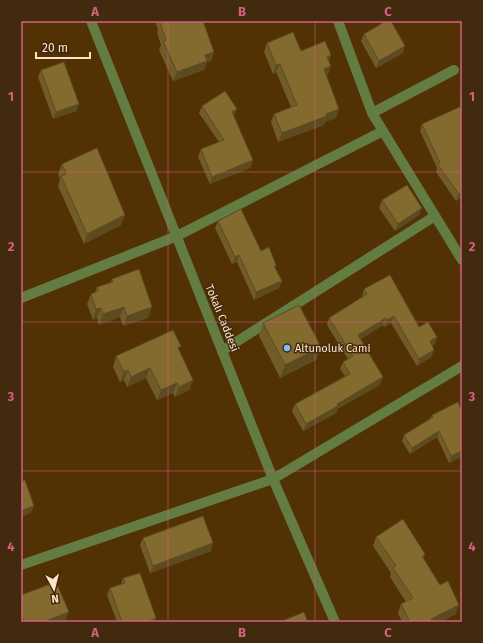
<svg xmlns="http://www.w3.org/2000/svg" width="483" height="643" viewBox="0 0 483 643" font-family="'Fira Sans',sans-serif">
  <style>
    .lines { fill: none; stroke-linecap: round; stroke-linejoin: round }
    .minor { stroke: #627c41; stroke-width: 10 }
    .wall { fill: #715c28 }
    .shaded-wall { fill: #5c4b21 }
    .building { fill: #836b2f; stroke: #5c4b21 }
    .grid { fill: none; stroke: #d75f82; stroke-width: 1; stroke-opacity: 0.55 }
    .poi-dot { fill: #7ebdf9; stroke: #412a0d; stroke-width: 1.5 }
    .labels { text-anchor: middle; dominant-baseline: central; stroke-width: 3; stroke-linejoin: round; paint-order: stroke }
    .street-label { font-size: 11px; fill: #fee4c9; stroke: #412a0d }
    .poi-label { font-size: 11px; fill: #fee4c9; stroke: #412a0d; text-anchor: start }
    .neatline { fill: none; stroke: #d75f82; stroke-width: 1.5 }
    .grid-label { font-size: 13px; text-anchor: middle; font-weight: bold; fill: #d75f82 }
  </style>
  <rect width="100%" height="100%" fill="#523104"/>
  <g class="lines">
    <g class="minor">
      <polyline points="91,21 273,479 335,622"/>
      <polyline points="338,21 372,113 462,260"/>
      <polyline points="372,113 454,70"/>
      <polyline points="21,298 177,236 383,131"/>
      <polyline points="222,351 435,216"/>
      <polyline points="21,565 273,479 462,366"/>
    </g>
  </g>
  <g class="wall">
    <polygon points="155,21 203,21 214,52 211,61 207,62 204,70 173,81 159,50 161,45 157,32 158,30"/>
    <polygon points="364,34 403,53 376,68 361,41"/>
    <polygon points="267,43 301,51 331,55 329,61 328,75 326,76 336,118 325,122 324,125 278,142 271,122 274,114 291,107 276,72 273,74 264,52"/>
    <polygon points="41,70 79,104 76,111 53,119 38,77"/>
    <polygon points="462,91 462,102 460,98"/>
    <polygon points="202,106 234,116 253,160 250,168 210,184 198,157 201,149 219,142 199,113"/>
    <polygon points="462,106 462,197 456,201 436,172 437,168 420,131 422,124"/>
    <polygon points="62,164 121,225 84,244 58,186 60,179 58,174"/>
    <polygon points="382,200 419,215 395,231 379,208"/>
    <polygon points="218,221 261,251 276,265 275,268 282,281 279,288 254,300 237,262 232,264 215,228"/>
    <polygon points="112,279 148,318 123,326 120,317 99,325 97,318 93,320 87,304 91,294 95,292 97,287 111,282"/>
    <polygon points="364,289 419,327 437,337 435,344 432,346 434,350 431,357 417,366 391,323 384,327 383,325 361,339 380,385 337,409 336,413 303,431 292,411 295,404 345,376 340,369 343,362 348,359 327,325 329,318 362,297 362,296"/>
    <polygon points="263,323 321,347 316,360 280,378 259,336"/>
    <polygon points="179,350 193,380 189,390 175,397 173,393 157,400 146,378 127,387 124,380 120,382 113,367 116,356"/>
    <polygon points="432,415 462,457 449,463 437,437 410,454 402,441 404,435 430,419"/>
    <polygon points="376,537 425,554 423,559 456,614 440,622 402,622 398,613 401,604 406,602 390,577 391,573 373,546"/>
    <polygon points="143,538 211,551 150,573 140,545"/>
    <polygon points="123,578 156,618 155,622 117,622 107,595 110,588 121,584"/>
    <polygon points="21,595 66,619 59,622 21,622"/>
  </g>
  <g class="shaded-wall">
    <polygon points="405,46 403,53 376,68 379,61"/>
    <polygon points="214,52 211,61 207,62 204,70 173,81 177,72 205,55"/>
    <polygon points="331,55 327,64 327,57"/>
    <polygon points="280,64 276,72 273,74 276,65"/>
    <polygon points="331,66 328,75 321,78 324,69"/>
    <polygon points="79,104 76,111 53,119 56,112"/>
    <polygon points="237,109 234,116 232,112"/>
    <polygon points="339,109 336,118 325,122 324,125 278,142 282,133 326,114"/>
    <polygon points="253,160 250,168 210,184 212,177"/>
    <polygon points="462,191 462,197 456,201 459,194"/>
    <polygon points="422,208 419,215 395,231 398,224"/>
    <polygon points="125,215 121,225 84,244 87,234"/>
    <polygon points="239,255 237,262 232,264 235,257"/>
    <polygon points="282,281 279,288 254,300 256,292"/>
    <polygon points="124,307 120,317 99,325 103,314"/>
    <polygon points="152,307 148,318 123,326 127,316"/>
    <polygon points="101,308 97,318 93,320 96,309"/>
    <polygon points="394,316 391,323 384,327 387,320"/>
    <polygon points="386,318 383,325 356,342 358,335"/>
    <polygon points="437,337 435,344 427,349 430,341"/>
    <polygon points="321,347 316,360 280,378 285,365"/>
    <polygon points="434,350 431,357 417,366 419,359"/>
    <polygon points="150,368 146,378 127,387 131,377"/>
    <polygon points="128,370 124,380 120,382 124,372"/>
    <polygon points="383,377 380,385 337,409 336,413 303,431 306,424 337,404"/>
    <polygon points="193,380 189,390 175,397 179,387"/>
    <polygon points="177,383 173,393 157,400 161,390"/>
    <polygon points="439,431 437,437 410,454 412,448"/>
    <polygon points="462,451 462,457 449,463 451,456"/>
    <polygon points="34,506 31,513 21,517 21,511"/>
    <polygon points="213,543 211,551 150,573 153,566"/>
    <polygon points="459,605 456,614 440,622 430,622 431,619"/>
    <polygon points="69,612 66,619 59,622 43,622"/>
    <polygon points="156,618 155,622 147,622"/>
  </g>
  <g class="building">
    <polygon points="161,21 203,21 214,52 205,55 207,61 177,72 163,41 166,40 160,23 162,22"/>
    <polygon points="386,21 391,21 405,46 379,61 364,34"/>
    <polygon points="293,32 301,51 325,41 331,55 327,57 331,66 324,69 339,109 326,114 327,116 282,133 274,114 297,105 280,64 276,65 267,43"/>
    <polygon points="64,62 79,104 56,112 41,70"/>
    <polygon points="225,91 237,109 232,112 253,160 212,177 201,149 224,140 202,106"/>
    <polygon points="462,106 462,191 459,194 438,165 440,163 422,124"/>
    <polygon points="97,148 125,215 87,234 61,176 66,174 62,164"/>
    <polygon points="407,185 422,208 398,224 382,200"/>
    <polygon points="241,209 261,251 269,247 276,265 274,266 282,281 256,292 239,255 235,257 218,221"/>
    <polygon points="139,269 152,307 127,316 124,307 103,314 101,308 96,309 91,294 98,291 97,287 113,282 112,279"/>
    <polygon points="390,275 419,327 428,322 437,337 430,341 434,350 419,359 394,316 387,320 386,318 358,335 383,377 337,404 338,406 306,424 295,404 350,374 343,362 353,356 329,318 367,294 364,289"/>
    <polygon points="299,305 321,347 285,365 263,323"/>
    <polygon points="173,330 181,346 178,348 193,380 179,387 177,383 161,390 150,368 131,377 128,370 124,372 116,356"/>
    <polygon points="458,402 462,412 462,451 451,456 439,431 412,448 404,435 433,417 432,415"/>
    <polygon points="25,480 34,506 21,511 21,482"/>
    <polygon points="203,516 213,543 153,566 143,538"/>
    <polygon points="403,519 425,554 422,556 440,585 448,581 459,605 431,619 433,622 410,622 401,604 413,598 393,568 396,566 376,537"/>
    <polygon points="140,573 156,618 147,622 122,622 110,588 125,583 123,578"/>
    <polygon points="56,582 69,612 43,622 24,622 21,613 21,595"/>
    <polygon points="304,612 308,622 280,622"/>
  </g>
  <path class="grid" d="M168 21V622M315 21V622M21 172H462M21 322H462M21 471H462"/>
  <circle class="poi-dot" cx="287" cy="348" r="4"/>
  <g class="labels">
    <g class="street-label">
      <text transform="translate(222 318) rotate(68)">Tokalı Caddesi</text>
    </g>
    <g class="poi-label">
      <text x="295" y="348">Altunoluk Cami</text>
    </g>
  </g>
  <rect width="483" height="643" fill="none" stroke="#412a0d" stroke-width="44"/>
  <g transform="translate(54 589) rotate(173)" stroke="#412a0d" stroke-width="3" paint-order="stroke">
  <path d="M0-3L7 15L0 10L-7 15Z" fill="#fee4c9"/>
  <text y="-6" font-size="11" font-weight="bold" text-anchor="middle" fill="#fee4c9">N</text>
  </g>
  <path d="M36 52v6h54v-6" fill="none" stroke="#fee4c9" stroke-width="2"/>
  <text x="42" y="52" font-size="12" fill="#fee4c9" stroke="#412a0d" stroke-width="3" paint-order="stroke">20 m</text>
  <rect x="22" y="22" width="439" height="599" class="neatline"/>
  <g class="grid-label">
    <text x="95" y="16">A</text>
    <text x="242" y="16">B</text>
    <text x="388" y="16">C</text>
    <text x="11" y="101">1</text>
    <text x="472" y="101">1</text>
    <text x="11" y="251">2</text>
    <text x="472" y="251">2</text>
    <text x="11" y="401">3</text>
    <text x="472" y="401">3</text>
    <text x="11" y="551">4</text>
    <text x="472" y="551">4</text>
    <text x="95" y="637">A</text>
    <text x="242" y="637">B</text>
    <text x="388" y="637">C</text>
  </g>
</svg>
